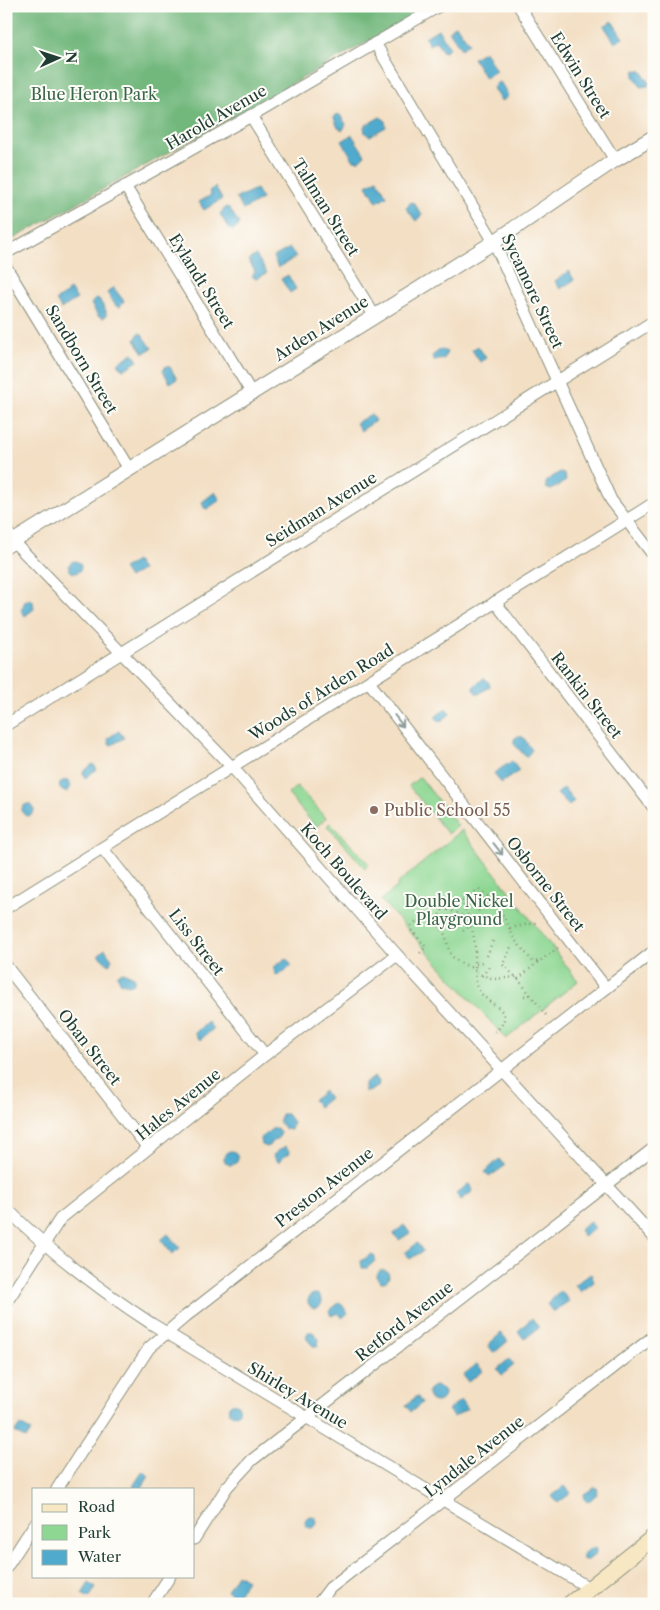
<svg xmlns="http://www.w3.org/2000/svg" width="660" height="1610" viewBox="0 0 660 1610" font-family="'Libre Caslon Text',serif">
  <style>
    .green { fill: #8dd793; stroke: #568a64 }
    .forest { fill: #72b87d; stroke: #487a58 }
    .water { fill: #4faacd; stroke: #377480 }
    .lines { fill: none; stroke-linecap: round; stroke-linejoin: round }
    .minor-casing { stroke: #898e7c; stroke-width: 13 }
    .tertiary-casing { stroke: #898e7c; stroke-width: 16 }
    .secondary-casing { stroke: #898e7c; stroke-width: 18 }
    .path { stroke: #898e7c; stroke-width: 2.5; stroke-dasharray: 1 4; stroke-linecap: butt }
    .minor { stroke: #fff; stroke-width: 11 }
    .tertiary { stroke: #fff; stroke-width: 14 }
    .secondary { stroke: #f7e8c3; stroke-width: 16 }
    .oneway { stroke: #8f9e9a }
    .education-dot { fill: #8d6e63; stroke: #fdfcf7; stroke-width: 2 }
    .labels { text-anchor: middle; dominant-baseline: central; stroke-width: 4; stroke-linejoin: round; paint-order: stroke }
    .street-label { font-size: 16px; fill: #1f3d34; stroke: #fdfcf7 }
    .park-label { font-size: 16px; fill: #3a644c; stroke: #fdfcf7 }
    .education-label { font-size: 16px; fill: #785e54; stroke: #fdfcf7; text-anchor: start }
  </style>
  <rect width="100%" height="100%" fill="#fdfcf7"/>
  <filter id="ink" filterUnits="userSpaceOnUse"><feTurbulence type="fractalNoise" baseFrequency=".02" numOctaves="2"/><feDisplacementMap in="SourceGraphic" scale="10" xChannelSelector="R" yChannelSelector="G"/><feConvolveMatrix kernelMatrix="1 2 1 2 8 2 1 2 1" color-interpolation-filters="sRGB"/></filter>
  <filter id="wash" filterUnits="userSpaceOnUse"><feTurbulence type="fractalNoise" baseFrequency=".0096" numOctaves="4" result="noise"/><feDisplacementMap in="SourceGraphic" scale="20" xChannelSelector="R" yChannelSelector="G"/><feGaussianBlur stdDeviation="1.12" result="paint"/><feColorMatrix in="noise" values="0 0 0 0 0 0 0 0 0 0 0 0 0 0 0 0 0 1.4 0 .05"/><feComposite in="paint" operator="in"/></filter>
  <g filter="url(#wash)">
    <rect width="100%" height="100%" fill="#f3dfc4"/>
    <g class="green">
      <polygon points="420,777 458,826 448,834 409,786"/>
      <polygon points="297,786 326,818 316,827 288,794"/>
      <polygon points="330,823 369,864 365,868 327,826"/>
      <polygon points="462,830 578,981 506,1039 381,900 398,886 397,884"/>
    </g>
    <polygon class="forest" points="6,6 432,6 6,243"/>
    <g class="water">
      <polygon points="612,21 623,38 615,43 604,26"/>
      <polygon points="454,25 457,26 469,43 461,49 449,31"/>
      <polygon points="438,29 449,47 445,52 442,51 436,41 429,45 425,37"/>
      <polygon points="485,51 496,71 485,78 473,58"/>
      <polygon points="635,70 642,71 649,82 648,86 641,87 634,76"/>
      <polygon points="498,82 501,83 508,95 503,101 500,100 493,88"/>
      <polygon points="336,114 340,115 346,124 343,130 338,128 334,118"/>
      <polygon points="380,117 385,120 386,127 370,136 365,133 364,126"/>
      <polygon points="352,135 365,155 358,162 357,160 354,161 342,141"/>
      <polygon points="377,179 387,196 377,202 367,185"/>
      <polygon points="215,187 222,199 204,210 199,202 211,195 209,191"/>
      <polygon points="256,189 262,199 243,210 236,198"/>
      <polygon points="411,202 414,203 422,215 416,221 406,208"/>
      <polygon points="226,207 229,208 239,223 238,227 233,230 229,229 220,214"/>
      <polygon points="290,248 296,257 278,268 273,257"/>
      <polygon points="256,255 267,273 256,279 252,276 255,271 248,260"/>
      <polygon points="569,271 574,280 560,289 555,281"/>
      <polygon points="288,275 296,289 290,293 281,279"/>
      <polygon points="113,287 124,301 120,307 116,306 107,293"/>
      <polygon points="70,289 77,299 61,309 56,300 68,293 67,291"/>
      <polygon points="96,298 99,299 106,311 106,316 103,318 98,316 91,304"/>
      <polygon points="139,333 142,334 152,348 144,353 135,340"/>
      <polygon points="478,346 486,358 480,362 472,350"/>
      <polygon points="441,349 447,352 444,359 434,361 432,356"/>
      <polygon points="133,353 138,361 123,370 118,363"/>
      <polygon points="166,366 170,367 177,379 170,383 163,371"/>
      <polygon points="371,414 375,421 361,431 356,423"/>
      <polygon points="560,472 565,475 566,481 551,490 546,488 546,481"/>
      <polygon points="215,492 220,500 207,509 204,508 202,502"/>
      <circle cx="75" cy="567" r="6"/>
      <polygon points="136,561 142,570 129,578 123,569"/>
      <polygon points="30,599 33,601 34,609 25,616 21,611 25,601"/>
      <polygon points="484,678 488,681 490,686 479,694 476,693 473,687"/>
      <polygon points="446,708 450,714 440,722 435,717"/>
      <polygon points="119,731 124,738 112,745 109,744 108,738"/>
      <polygon points="518,736 523,737 532,750 526,757 514,744 514,739"/>
      <polygon points="512,761 519,771 501,783 494,773"/>
      <polygon points="93,764 97,769 85,778 83,772"/>
      <circle cx="65" cy="786" r="5.5"/>
      <polygon points="564,788 574,801 569,806 557,794"/>
      <circle cx="28" cy="810" r="6"/>
      <polygon points="105,949 112,959 109,965 98,955"/>
      <polygon points="286,958 292,966 279,975 276,975 273,968"/>
      <polygon points="123,972 134,977 134,983 129,985 121,983 117,975"/>
      <polygon points="208,1022 213,1029 200,1040 194,1033"/>
      <polygon points="375,1077 379,1081 378,1086 369,1092 364,1091 364,1083"/>
      <polygon points="324,1091 329,1098 318,1107 313,1100"/>
      <polygon points="281,1114 287,1114 293,1122 291,1130 285,1129 279,1122"/>
      <polygon points="277,1128 281,1133 279,1137 267,1147 262,1145 260,1138 272,1129"/>
      <polygon points="285,1146 290,1152 278,1162 273,1155"/>
      <circle cx="231" cy="1158" r="7"/>
      <polygon points="499,1159 505,1166 489,1177 485,1172"/>
      <polygon points="468,1184 471,1185 473,1191 461,1200 456,1194"/>
      <polygon points="590,1222 595,1228 583,1236 579,1230"/>
      <polygon points="404,1225 410,1233 399,1240 393,1234"/>
      <polygon points="168,1234 180,1248 172,1254 161,1240"/>
      <polygon points="417,1243 423,1251 410,1259 405,1253"/>
      <polygon points="372,1254 375,1256 375,1261 367,1268 362,1268 361,1261"/>
      <circle cx="383" cy="1276" r="6"/>
      <polygon points="589,1274 592,1275 594,1282 581,1292 575,1285"/>
      <polygon points="561,1291 569,1301 553,1312 547,1304"/>
      <circle cx="315" cy="1301" r="7"/>
      <polygon points="340,1302 348,1313 342,1318 338,1313 331,1316 329,1311"/>
      <polygon points="532,1318 539,1328 524,1339 518,1331"/>
      <polygon points="308,1332 313,1332 319,1339 318,1346 313,1346 306,1338"/>
      <polygon points="501,1333 508,1341 494,1353 488,1345"/>
      <polygon points="509,1359 514,1365 502,1375 497,1369"/>
      <polygon points="477,1364 483,1371 468,1382 463,1375"/>
      <circle cx="436" cy="1394" r="8"/>
      <polygon points="417,1396 422,1403 411,1412 406,1405"/>
      <polygon points="461,1400 467,1409 454,1417 448,1410"/>
      <circle cx="234" cy="1409" r="5.5"/>
      <polygon points="20,1425 31,1431 26,1439 15,1432"/>
      <polygon points="143,1471 149,1476 141,1489 133,1486"/>
      <polygon points="565,1486 571,1493 558,1503 552,1496"/>
      <polygon points="595,1487 598,1489 597,1494 589,1501 585,1500 584,1494"/>
      <circle cx="311" cy="1522" r="6"/>
      <polygon points="593,1547 596,1549 596,1554 588,1560 583,1560 582,1554"/>
      <polygon points="237,1574 247,1580 236,1597 227,1591"/>
      <polygon points="89,1583 96,1588 89,1598 82,1594"/>
    </g>
  </g>
  <g filter="url(#ink)">
    <g class="lines">
      <defs>
        <g id="minor">
          <polyline points="519,6 615,160"/>
          <polyline points="375,43 494,242 611,500 654,556"/>
          <polyline points="251,116 374,315"/>
          <polyline points="125,186 251,392"/>
          <polyline points="6,253 251,116 439,6"/>
          <polyline points="6,267 129,469"/>
          <polyline points="6,530 13,541 232,767 397,955 654,1237"/>
          <polyline points="495,602 654,808"/>
          <polyline points="369,682 606,988"/>
          <polyline points="6,725 654,321"/>
          <polyline points="103,849 265,1055"/>
          <polyline points="6,908 654,503"/>
          <polyline points="6,966 148,1148"/>
          <path d="M6 1208C50 1252 100 1290 152 1324L589 1588"/>
          <polyline points="6,1303 60,1219 265,1055 397,955"/>
          <polyline points="57,1489 149,1348 186,1316 654,951"/>
          <polyline points="194,1539 227,1487 252,1460 654,1148"/>
          <polyline points="6,1568 34,1525"/>
          <polyline points="152,1604 170,1576"/>
          <polyline points="318,1604 330,1588 654,1336"/>
        </g>
        <polyline id="tertiary" points="6,546 494,242 615,160 654,137"/>
        <polyline id="secondary" points="570,1604 654,1537"/>
      </defs>
      <use href="#minor" class="minor-casing"/>
      <use href="#tertiary" class="tertiary-casing"/>
      <use href="#secondary" class="secondary-casing"/>
      <g class="path">
        <polyline points="359,6 364,10 377,6"/>
        <path d="M442 909C488 915 470 957 477 987 487 1009 522 1008 493 1034"/>
        <polyline points="435,924 443,908 439,900"/>
        <polyline points="510,928 539,922"/>
        <polyline points="463,931 470,926 470,921 462,901 465,900 479,911 475,892 479,890 497,903 515,940 533,962 540,961 559,947"/>
        <path d="M420 953 426 947 412 931 411 926C421 915 438 921 444 933 448 940 447 949 452 956 458 964 468 965 476 970"/>
        <polyline points="487,956 493,940"/>
        <polyline points="504,962 512,945"/>
        <polyline points="476,964 485,961"/>
        <polyline points="503,965 518,979 546,1015"/>
        <polyline points="476,973 494,979 516,977"/>
        <polyline points="482,976 489,967"/>
        <polyline points="518,979 538,962"/>
        <polyline points="524,996 531,995"/>
      </g>
      <use href="#minor" class="minor"/>
      <use href="#tertiary" class="tertiary"/>
      <use href="#secondary" class="secondary"/>
    </g>
    <defs><path id="oneway-shaft" d="M-6 0H5M1.5-3L5.5 0L1.5 3" fill="none" stroke-width="1.6" stroke-linecap="round" stroke-linejoin="round" transform="scale(1.25)"/></defs>
    <g class="oneway">
      <use href="#oneway-shaft" transform="translate(399 721) rotate(52)"/>
      <use href="#oneway-shaft" transform="translate(498 849) rotate(52)"/>
    </g>
  </g>
  <circle class="education-dot" cx="374" cy="810" r="5"/>
  <g class="labels">
    <g class="street-label">
      <text transform="translate(581 75) rotate(58)">Edwin Street</text>
      <text transform="translate(216 117) rotate(-30)">Harold Avenue</text>
      <text transform="translate(326 207) rotate(58)">Tallman Street</text>
      <text transform="translate(202 281) rotate(58)">Eylandt Street</text>
      <text transform="translate(533 291) rotate(65)">Sycamore Street</text>
      <text transform="translate(321 328) rotate(-32)">Arden Avenue</text>
      <text transform="translate(82 359) rotate(59)">Sandborn Street</text>
      <text transform="translate(321 509) rotate(-32)">Seidman Avenue</text>
      <text transform="translate(321 692) rotate(-32)">Woods of Arden Road</text>
      <text transform="translate(587 695) rotate(52)">Rankin Street</text>
      <text transform="translate(344 871) rotate(49)">Koch Boulevard</text>
      <text transform="translate(546 884) rotate(52)">Osborne Street</text>
      <text transform="translate(197 942) rotate(52)">Liss Street</text>
      <text transform="translate(90 1047) rotate(52)">Oban Street</text>
      <text transform="translate(178 1104) rotate(-39)">Hales Avenue</text>
      <text transform="translate(324 1187) rotate(-38)">Preston Avenue</text>
      <text transform="translate(404 1321) rotate(-38)">Retford Avenue</text>
      <text transform="translate(298 1395) rotate(31)">Shirley Avenue</text>
      <text transform="translate(474 1456) rotate(-38)">Lyndale Avenue</text>
    </g>
    <g class="park-label">
      <text x="94" y="94">Blue Heron Park</text>
      <text x="459" y="901">Double Nickel<tspan x="459" dy="18">Playground</tspan></text>
    </g>
    <g class="education-label">
      <text x="384" y="810">Public School 55</text>
    </g>
  </g>
  <rect width="660" height="1610" fill="none" stroke="#fdfcf7" stroke-width="25"/>
  <rect x="32" y="1488" width="162" height="90" fill="#fdfcf7" stroke="#a4b0a9"/>
  <rect x="42" y="1504" width="25" height="8" fill="#f7e8c3" stroke="#a4b0a9"/>
  <text x="78" y="1512" font-size="15" fill="#1f3d34">Road</text>
  <rect x="42" y="1525" width="25" height="15" fill="#8dd793" stroke="#a4b0a9"/>
  <text x="78" y="1538" font-size="15" fill="#1f3d34">Park</text>
  <rect x="42" y="1550" width="25" height="15" fill="#4faacd" stroke="#a4b0a9"/>
  <text x="78" y="1562" font-size="15" fill="#1f3d34">Water</text>
  <g transform="translate(58 58) rotate(87)" stroke="#fdfcf7" stroke-width="4" paint-order="stroke">
  <path d="M0-4L9 19L0 12L-9 19Z" fill="#1f3d34"/>
  <text y="-8" font-size="14" font-weight="bold" text-anchor="middle" fill="#1f3d34">N</text>
  </g>
</svg>
